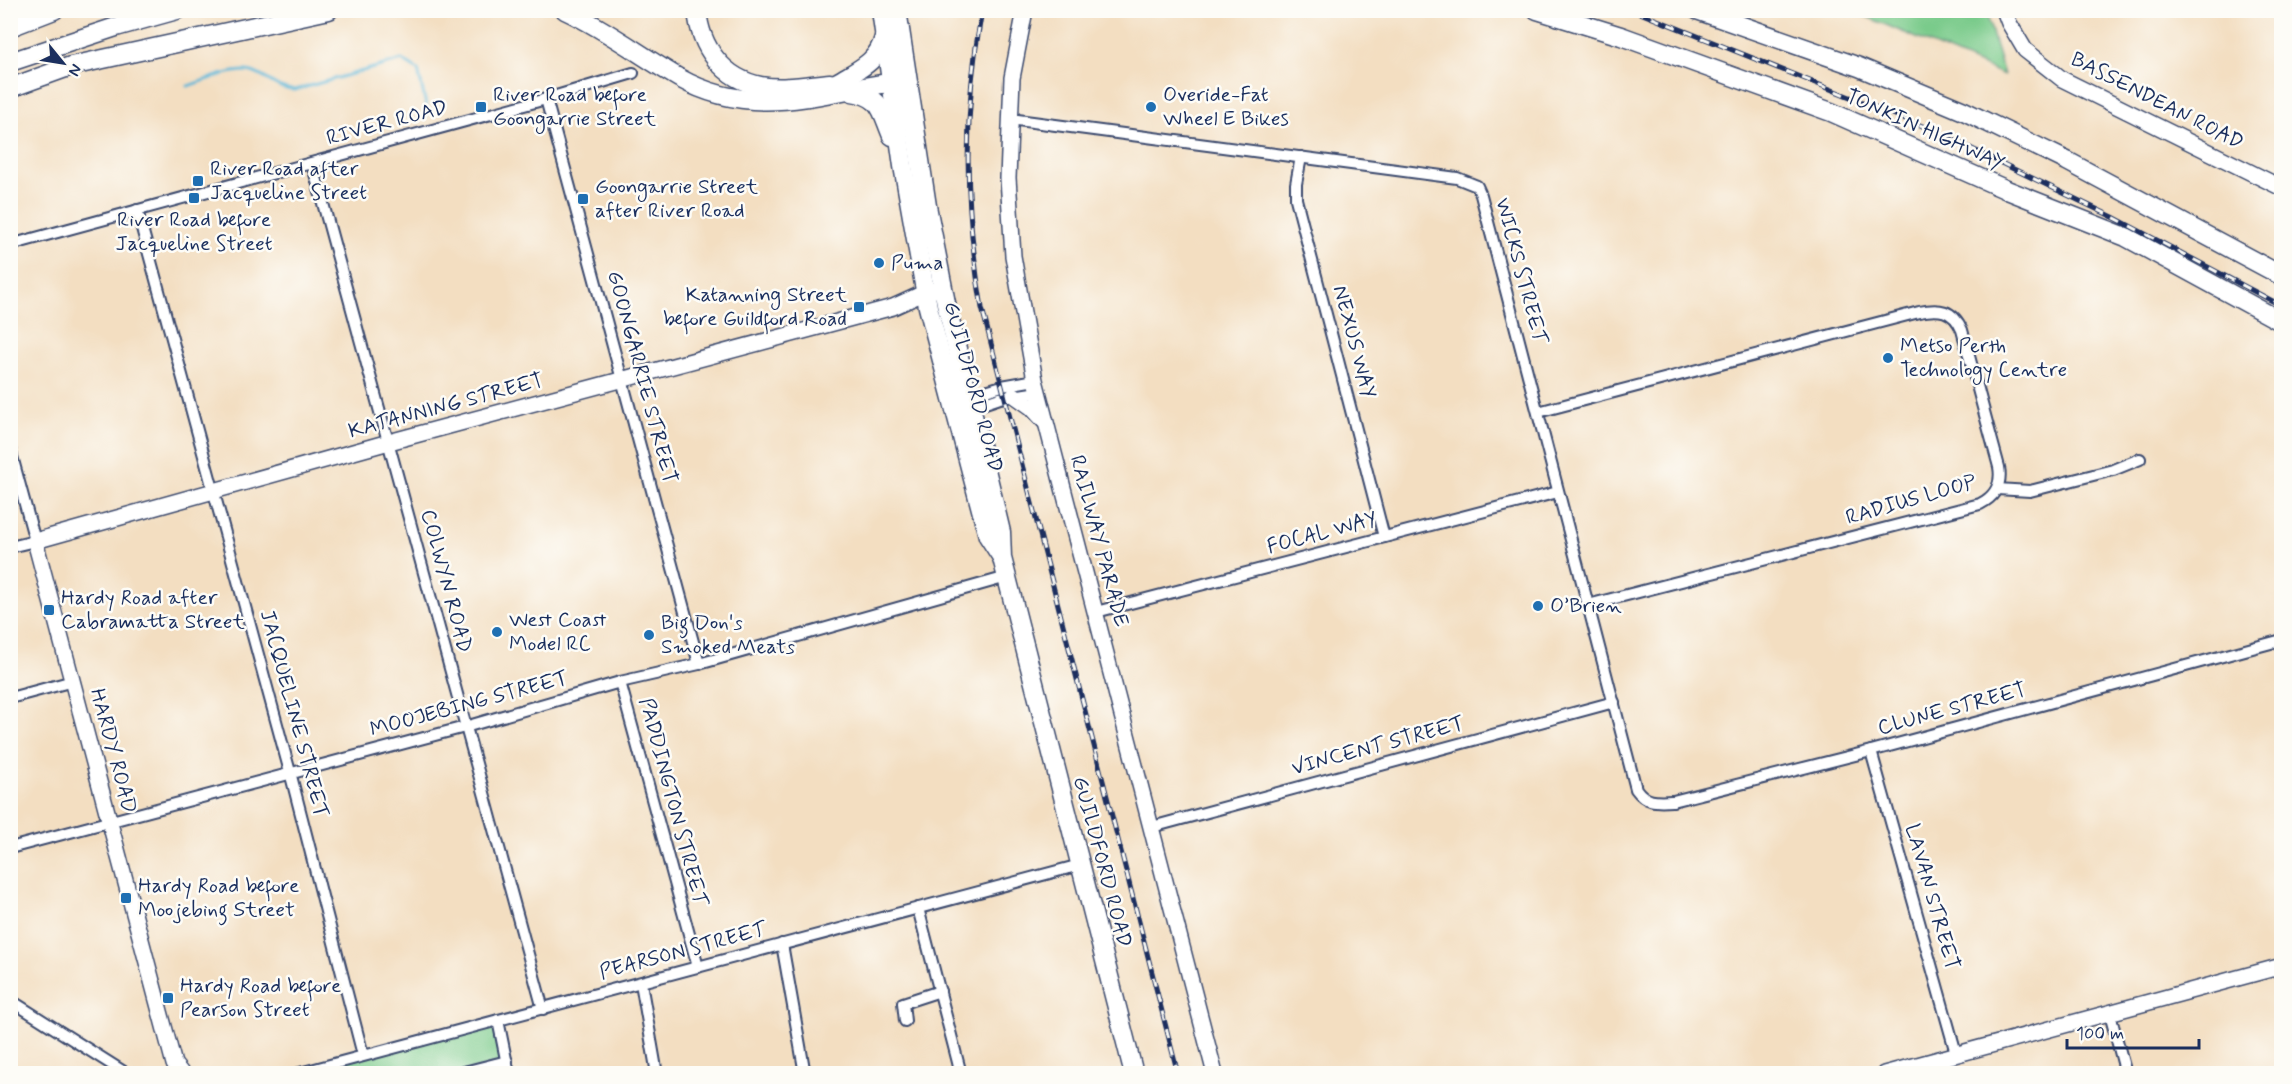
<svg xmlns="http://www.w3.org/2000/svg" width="2292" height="1084" viewBox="0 0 2292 1084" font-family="Mynerve,sans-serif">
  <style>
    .green { fill: #7acb8b; stroke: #4a7d74; stroke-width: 1.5 }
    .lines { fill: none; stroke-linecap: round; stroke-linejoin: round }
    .stream { stroke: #59b6d7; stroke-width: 3 }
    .street-casing { stroke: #3b496d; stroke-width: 14 }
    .secondary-casing { stroke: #3b496d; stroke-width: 18 }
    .highway-casing { stroke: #3b496d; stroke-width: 21 }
    .street { stroke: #fff; stroke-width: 10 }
    .secondary { stroke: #fff; stroke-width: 15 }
    .highway { stroke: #fff; stroke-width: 18 }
    .rail-casing { stroke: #1b2f5e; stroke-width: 5 }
    .rail { stroke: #fdfcf7; stroke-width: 3; stroke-dasharray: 9; stroke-linecap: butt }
    .poi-dot { fill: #1f6fb2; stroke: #fdfcf7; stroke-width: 2 }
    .labels { text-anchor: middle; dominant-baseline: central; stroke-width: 5; stroke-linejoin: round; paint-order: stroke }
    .poi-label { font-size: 21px; fill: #1b2f5e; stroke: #fdfcf7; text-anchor: start }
    .street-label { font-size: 21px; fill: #1b2f5e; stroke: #fdfcf7 }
  </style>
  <rect width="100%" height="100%" fill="#fdfcf7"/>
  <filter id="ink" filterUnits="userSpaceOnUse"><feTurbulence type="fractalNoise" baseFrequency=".0167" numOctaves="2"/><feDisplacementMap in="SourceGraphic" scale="12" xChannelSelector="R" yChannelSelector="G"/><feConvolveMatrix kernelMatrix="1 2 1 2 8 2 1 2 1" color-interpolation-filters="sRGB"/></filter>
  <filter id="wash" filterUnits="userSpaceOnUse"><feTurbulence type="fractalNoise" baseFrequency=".008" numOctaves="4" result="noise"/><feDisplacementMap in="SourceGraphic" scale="24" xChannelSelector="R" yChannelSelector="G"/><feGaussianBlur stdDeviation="1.35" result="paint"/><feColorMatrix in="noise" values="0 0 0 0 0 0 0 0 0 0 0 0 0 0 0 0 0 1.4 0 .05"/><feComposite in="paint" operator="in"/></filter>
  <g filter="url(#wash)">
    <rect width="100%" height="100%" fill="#f3dec1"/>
    <g class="green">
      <polygon points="1853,11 1986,11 2004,75"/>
      <polygon points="498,1020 507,1061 460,1073 296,1074"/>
    </g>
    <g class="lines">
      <path class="stream" d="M188 86C203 81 237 67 252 72 268 77 277 90 295 90L402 60 418 70 428 114"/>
    </g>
  </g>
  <g filter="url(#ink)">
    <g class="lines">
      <defs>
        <g id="street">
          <polyline points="546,99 699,664"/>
          <path d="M1010 119 1457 178 1477 186 1481 195 1636 789C1646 803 1656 802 1673 801L1871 751 2282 640"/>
          <polyline points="1301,157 1296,184 1296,199 1384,537"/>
          <polyline points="312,163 543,1009"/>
          <polyline points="137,210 290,772 363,1055"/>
          <polyline points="10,245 546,99 633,73"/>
          <polyline points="966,397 1002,386 1035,380"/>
          <polyline points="967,409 1000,398 1038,392"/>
          <path d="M1538 412 1919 312C1939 308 1953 309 1962 330L1999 467C2002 484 1996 496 1980 504L1588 605"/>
          <polyline points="10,449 35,541 10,547"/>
          <polyline points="1997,489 2030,491 2113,470 2140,459"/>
          <polyline points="1096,612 1558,492"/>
          <polyline points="620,682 698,967"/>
          <polyline points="10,698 73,681"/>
          <polyline points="1871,751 1956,1053"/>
          <polyline points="1152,827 1614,702"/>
          <polyline points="10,848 465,727 620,682 699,664 1007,577"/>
          <polyline points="918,908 961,1074"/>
          <polyline points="782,944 805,1074"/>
          <polyline points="641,983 657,1074"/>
          <polyline points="10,1000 127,1074"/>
          <polyline points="2110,1014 2126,1074"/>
          <polyline points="498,1020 509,1074"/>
          <polyline points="905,1021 903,1003 940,991"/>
          <polyline points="296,1074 1080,865"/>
          <polyline points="456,1074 507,1061"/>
        </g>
        <g id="secondary">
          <polyline points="1025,10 1012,78 1008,178 1013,256 1035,380 1215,1074"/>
          <polyline points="2004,10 2009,23 2025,50 2062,79 2282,188"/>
          <polyline points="1014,395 1031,407 1045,422"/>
          <polyline points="182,1074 174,1064 35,541 389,442 893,307 926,292 935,290"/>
          <polyline points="1884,1074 2282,966"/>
        </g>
        <g id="highway">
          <path d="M565 10C606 29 641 56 679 78 756 121 822 91 902 81"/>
          <path d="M697 10C700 47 723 79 761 86 783 90 808 85 830 83"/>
          <polyline points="881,10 903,166 928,307 988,536 1001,556"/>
          <polyline points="897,10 927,206 946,303 1001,532 1002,558 1134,1074"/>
          <polyline points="1537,10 1621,36 1831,112 2007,190 2126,237 2282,322"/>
          <polyline points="1697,10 1859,67 1964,111 2067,161 2282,276"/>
          <polyline points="10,27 54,10"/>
          <polyline points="10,62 116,27 177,10"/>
          <path d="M838 82C859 69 878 62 884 37"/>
          <polyline points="10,88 71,66 329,10"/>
          <path d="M852 92C882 97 881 110 892 136"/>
        </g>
      </defs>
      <use href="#street" class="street-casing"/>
      <use href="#secondary" class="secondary-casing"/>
      <use href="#highway" class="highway-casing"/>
      <use href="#street" class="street"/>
      <use href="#secondary" class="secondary"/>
      <use href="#highway" class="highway"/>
      <defs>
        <g id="rail">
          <path d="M982 10C963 113 964 206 982 308L1178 1074"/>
          <polyline points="1635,11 1935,131 2113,217 2282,306"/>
        </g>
      </defs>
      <use href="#rail" class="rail-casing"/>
      <use href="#rail" class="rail"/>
    </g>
  </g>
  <g class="poi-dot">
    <rect x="475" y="101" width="12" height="12" rx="3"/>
    <circle cx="1151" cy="107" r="6"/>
    <rect x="192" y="175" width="12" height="12" rx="3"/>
    <rect x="188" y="192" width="12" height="12" rx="3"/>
    <rect x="577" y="193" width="12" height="12" rx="3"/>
    <circle cx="879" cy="263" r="6"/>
    <rect x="853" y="301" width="12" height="12" rx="3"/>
    <circle cx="1888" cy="358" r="6"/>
    <circle cx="1538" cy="606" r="6"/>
    <rect x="43" y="604" width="12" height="12" rx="3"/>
    <circle cx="497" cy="632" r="6"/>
    <circle cx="649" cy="635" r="6"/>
    <rect x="120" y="892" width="12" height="12" rx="3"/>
    <rect x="162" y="992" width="12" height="12" rx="3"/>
  </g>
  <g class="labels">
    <g class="poi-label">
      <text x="493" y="95">River Road before<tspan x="493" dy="24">Goongarrie Street</tspan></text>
      <text x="1163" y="95">Overide-Fat<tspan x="1163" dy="24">Wheel E Bikes</tspan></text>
      <text x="210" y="169">River Road after<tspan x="210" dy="24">Jacqueline Street</tspan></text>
      <text x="595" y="187">Goongarrie Street<tspan x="595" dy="24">after River Road</tspan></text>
      <text x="194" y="220" text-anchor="middle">River Road before<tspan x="194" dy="24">Jacqueline Street</tspan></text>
      <text x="891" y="263">Puma</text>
      <text x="847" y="295" text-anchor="end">Katanning Street<tspan x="847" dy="24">before Guildford Road</tspan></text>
      <text x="1900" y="346">Metso Perth<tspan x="1900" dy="24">Technology Centre</tspan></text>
      <text x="61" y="598">Hardy Road after<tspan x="61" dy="24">Cabramatta Street</tspan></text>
      <text x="1550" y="606">O’Brien</text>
      <text x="509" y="620">West Coast<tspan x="509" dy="24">Model RC</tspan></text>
      <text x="661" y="623">Big Don's<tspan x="661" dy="24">Smoked Meats</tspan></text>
      <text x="138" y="886">Hardy Road before<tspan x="138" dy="24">Moojebing Street</tspan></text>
      <text x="180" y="986">Hardy Road before<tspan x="180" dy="24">Pearson Street</tspan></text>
    </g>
    <g class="street-label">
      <text transform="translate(2157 101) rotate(27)">BASSENDEAN ROAD</text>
      <text transform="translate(387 123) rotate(-15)">RIVER ROAD</text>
      <text transform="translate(1925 130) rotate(24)">TONKIN HIGHWAY</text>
      <text transform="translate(1521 271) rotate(75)">WICKS STREET</text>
      <text transform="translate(1354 342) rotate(75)">NEXUS WAY</text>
      <text transform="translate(642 377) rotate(75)">GOONGARRIE STREET</text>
      <text transform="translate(973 387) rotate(75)">GUILDFORD ROAD</text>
      <text transform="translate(446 406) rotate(-15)">KATANNING STREET</text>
      <text transform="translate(1911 500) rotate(-16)">RADIUS LOOP</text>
      <text transform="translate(1322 533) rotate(-15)">FOCAL WAY</text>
      <text transform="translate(1099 541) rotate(75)">RAILWAY PARADE</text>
      <text transform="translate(446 581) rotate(75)">COLWYN ROAD</text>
      <text transform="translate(469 704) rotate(-15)">MOOJEBING STREET</text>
      <text transform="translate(1952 709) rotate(-15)">CLUNE STREET</text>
      <text transform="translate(294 714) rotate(75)">JACQUELINE STREET</text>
      <text transform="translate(1378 746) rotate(-15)">VINCENT STREET</text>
      <text transform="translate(113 751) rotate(75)">HARDY ROAD</text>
      <text transform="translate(673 802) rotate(75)">PADDINGTON STREET</text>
      <text transform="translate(1102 862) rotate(75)">GUILDFORD ROAD</text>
      <text transform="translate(1932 897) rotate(74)">LAVAN STREET</text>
      <text transform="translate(683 951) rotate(-15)">PEARSON STREET</text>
    </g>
  </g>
  <rect width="2292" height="1084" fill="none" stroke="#fdfcf7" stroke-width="36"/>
  <g transform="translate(63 63) rotate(120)" stroke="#fdfcf7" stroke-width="4.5" paint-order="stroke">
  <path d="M0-4.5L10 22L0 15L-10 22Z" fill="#1b2f5e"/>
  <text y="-9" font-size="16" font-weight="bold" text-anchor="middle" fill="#1b2f5e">N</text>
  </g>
  <path d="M2067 1039v9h132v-9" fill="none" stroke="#1b2f5e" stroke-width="3"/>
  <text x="2076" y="1039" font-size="18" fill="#1b2f5e" stroke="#fdfcf7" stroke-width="4.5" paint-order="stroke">100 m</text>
</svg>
